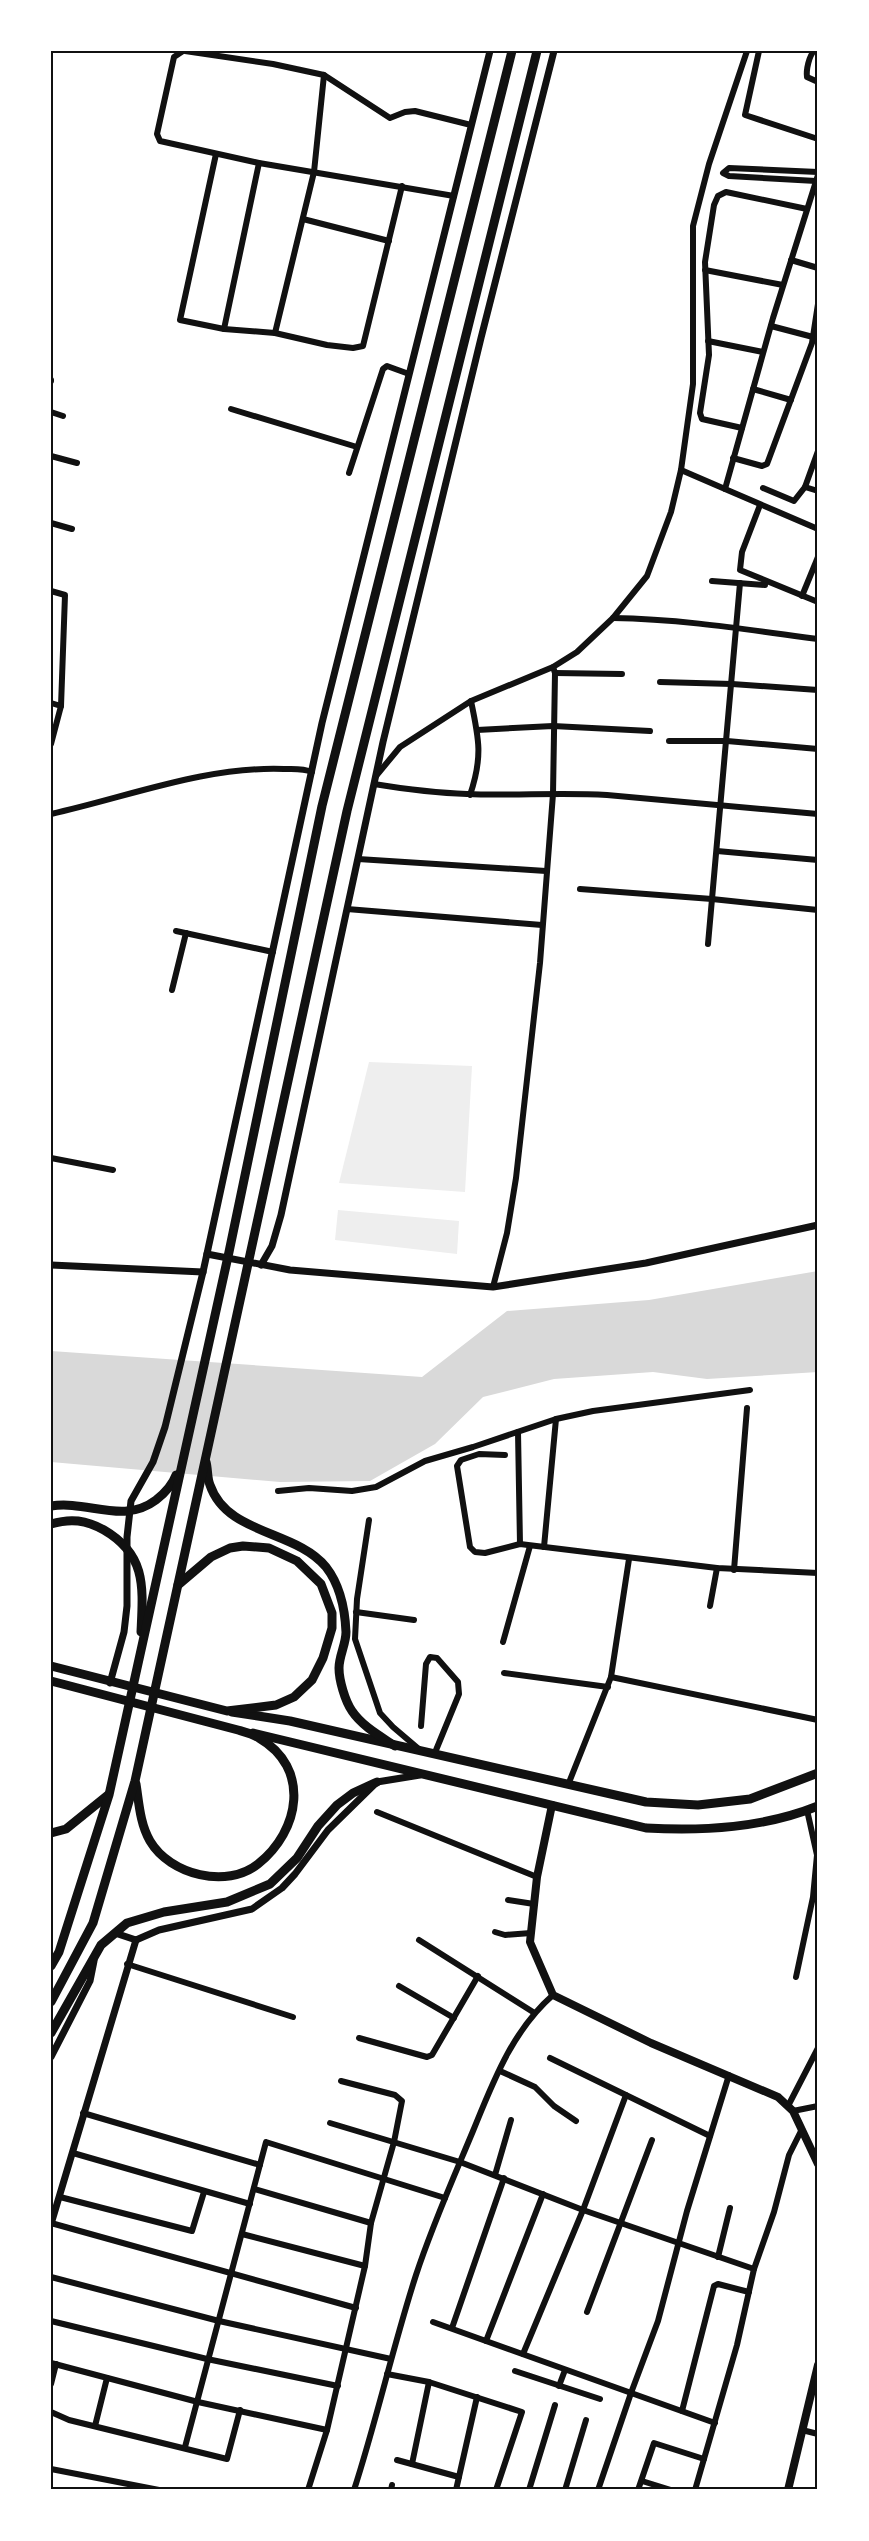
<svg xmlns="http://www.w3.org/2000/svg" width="869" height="2541" viewBox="0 0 869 2541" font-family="Ubuntu,sans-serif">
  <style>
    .green { fill: #eee }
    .water { fill: #d9d9d9 }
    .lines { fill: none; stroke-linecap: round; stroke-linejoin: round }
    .minor { stroke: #111; stroke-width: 6 }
    .tertiary { stroke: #111; stroke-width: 7 }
    .secondary { stroke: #111; stroke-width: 8 }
    .primary { stroke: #111; stroke-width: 9 }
    .trunk { stroke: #111; stroke-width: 9 }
    .neatline { fill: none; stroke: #111; stroke-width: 2 }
  </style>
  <rect width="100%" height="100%" fill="#fff"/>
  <g class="green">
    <polygon points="369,1062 472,1066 465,1192 339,1183"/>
    <polygon points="338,1210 459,1221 457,1254 335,1240"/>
  </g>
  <polygon class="water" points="818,1271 818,1372 707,1379 653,1372 554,1379 483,1397 435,1444 370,1481 280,1482 51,1462 51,1351 422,1377 507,1311 649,1300"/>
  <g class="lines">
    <g class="minor">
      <polyline points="183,51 174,57 157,134 160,141 259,163 454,196"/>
      <polyline points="185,51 273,64 324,75 314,172 275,333"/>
      <polyline points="759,51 745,115 818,139"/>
      <path d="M814 51C809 56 806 70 807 77L818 82"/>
      <polyline points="324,75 390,118 405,112 415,111 471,125"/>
      <polyline points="216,154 180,320 224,329 275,333 327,345 353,348 363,346 402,186"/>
      <polyline points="816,181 729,176 723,173 729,168 818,172"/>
      <polyline points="303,219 389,241"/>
      <polyline points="791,260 818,268"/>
      <polyline points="705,270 783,285"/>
      <polyline points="771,326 813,337"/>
      <polyline points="224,329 259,163"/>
      <polyline points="708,341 763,352"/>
      <polyline points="51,381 51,380"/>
      <polyline points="753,389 791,400"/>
      <polyline points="231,409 357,447"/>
      <polyline points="51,412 63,416"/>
      <polyline points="742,428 702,419 700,413 709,355 705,262 714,205 718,196 726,192 807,209"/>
      <polyline points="51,456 77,463"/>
      <polyline points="733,458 762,466 767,464 812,343 818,304"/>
      <polyline points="681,470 725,489 773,318 818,175"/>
      <polyline points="349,473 383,369 387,366 409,374"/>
      <polyline points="805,487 818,491"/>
      <polyline points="763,488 794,501 805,487 818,451"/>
      <polyline points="725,489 818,529"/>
      <polyline points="760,505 742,552 740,570 818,602"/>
      <polyline points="51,523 72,529"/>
      <polyline points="712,581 765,585"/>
      <polyline points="51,591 65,595 61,706"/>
      <polyline points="802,596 818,557"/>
      <path d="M613 618C682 619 750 630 818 639"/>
      <polyline points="555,673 622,674"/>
      <polyline points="660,682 732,684 818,690"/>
      <polyline points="51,703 61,706 51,744"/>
      <polyline points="477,730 553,726 650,731"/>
      <polyline points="669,741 727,741 818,749"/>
      <polyline points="376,776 400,747 471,701 553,667 577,652 613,618 647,576 671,512 681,470 693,384 693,226 709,164 747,51"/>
      <path d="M374 784C405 789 436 793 467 794 513 796 560 792 607 795L818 814"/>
      <path d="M470 795C483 757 479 739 471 701"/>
      <path d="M51 814C128 797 205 766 284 769 293 769 303 768 312 772"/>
      <polyline points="717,851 818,860"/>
      <polyline points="358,859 546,871"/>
      <polyline points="580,889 712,899 818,910"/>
      <polyline points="347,909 542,925"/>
      <polyline points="176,931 273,952"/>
      <polyline points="708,944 740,583"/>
      <polyline points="172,990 186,933"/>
      <polyline points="51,1158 113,1170"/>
      <polyline points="493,1287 507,1233 516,1178 540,963 553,794 555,673 553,667"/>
      <polyline points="518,1432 520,1544"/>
      <polyline points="505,1455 479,1454 461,1460 457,1466 470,1547 475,1552 485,1553 520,1544 717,1568 818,1573"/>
      <polyline points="278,1491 309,1488 352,1491 376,1487 425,1461 473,1447 556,1419 593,1411 750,1390"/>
      <polyline points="369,1520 357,1599 355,1639 380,1713 393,1727 420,1750"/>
      <polyline points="544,1547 556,1419"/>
      <polyline points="734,1570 747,1408"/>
      <polyline points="710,1606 717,1568"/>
      <polyline points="356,1612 414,1620"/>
      <polyline points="503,1642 530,1546"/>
      <polyline points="504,1673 608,1687"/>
      <polyline points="611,1677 818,1720"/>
      <polyline points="421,1726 426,1664 430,1657 437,1658 458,1682 459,1694 434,1755"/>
      <polyline points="568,1785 611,1677 629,1559"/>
      <polyline points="377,1812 537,1877"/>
      <polyline points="508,1900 534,1904"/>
      <polyline points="495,1932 505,1935 531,1933"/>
      <polyline points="419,1940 533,2012"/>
      <polyline points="127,1964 293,2017"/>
      <polyline points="796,1977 813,1897 817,1855 807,1810"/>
      <polyline points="399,1986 454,2018"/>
      <polyline points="359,2038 427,2057 432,2055 478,1976"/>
      <polyline points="550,2058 710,2136"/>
      <polyline points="500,2071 535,2087 554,2106 576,2121"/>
      <polyline points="788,2106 818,2048"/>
      <polyline points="793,2111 818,2106"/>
      <polyline points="83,2113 260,2165"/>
      <polyline points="330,2123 460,2162 583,2210 754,2269"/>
      <polyline points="73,2153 250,2204"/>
      <polyline points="495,2175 511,2120"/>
      <polyline points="254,2189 371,2223"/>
      <polyline points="60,2197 192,2231 204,2192"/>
      <polyline points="51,2223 356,2308"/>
      <polyline points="242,2234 365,2266"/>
      <polyline points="718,2257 730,2208"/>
      <polyline points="51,2277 219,2321 391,2359"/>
      <polyline points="587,2312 652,2140"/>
      <polyline points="51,2321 207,2359 338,2386"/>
      <polyline points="433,2322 715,2423"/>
      <polyline points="452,2328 504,2178"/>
      <polyline points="486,2341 543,2194"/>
      <polyline points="523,2354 583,2210 626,2095"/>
      <polyline points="51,2363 198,2402 327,2430"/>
      <polyline points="515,2371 600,2399"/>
      <polyline points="387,2374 429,2382 522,2412 496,2490"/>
      <polyline points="51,2384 56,2364"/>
      <polyline points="559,2386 565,2370"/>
      <polyline points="682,2411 714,2286 718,2284 749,2292"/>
      <polyline points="51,2412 69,2420 227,2459 240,2410"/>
      <polyline points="95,2426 107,2378"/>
      <polyline points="802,2430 818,2434"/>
      <polyline points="185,2447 266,2142 445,2198"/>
      <polyline points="397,2460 459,2477"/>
      <polyline points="412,2464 429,2382"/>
      <polyline points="51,2469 159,2490"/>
      <polyline points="642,2481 671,2490"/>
      <polyline points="308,2490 327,2430 365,2266 371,2223 394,2142 402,2101 395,2095 341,2081"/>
      <path d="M354 2490C377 2419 393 2346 416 2275 432 2226 453 2179 473 2131 493 2082 512 2031 553 1995"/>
      <polyline points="391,2490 392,2485"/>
      <polyline points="456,2490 477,2397"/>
      <polyline points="529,2490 555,2405"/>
      <polyline points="565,2490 586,2420"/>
      <polyline points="598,2490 631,2393 658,2321 687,2211 729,2075"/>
      <polyline points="638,2490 654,2443 704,2459"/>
      <polyline points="695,2490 737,2345 754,2269 774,2212 789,2155 802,2129"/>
    </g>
    <g class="tertiary">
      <polyline points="207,1254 290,1270 493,1287 646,1263 818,1225"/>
      <polyline points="51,1265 203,1272"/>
      <polyline points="261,1265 272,1246 281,1215 383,742 481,338 554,51"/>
      <polyline points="110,1683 124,1632 127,1606 127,1537 131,1501 153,1462 165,1427 203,1272 322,723 490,51"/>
      <polyline points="115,1933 136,1940 159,1930 252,1909 282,1888 295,1874 328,1830 377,1782 420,1775"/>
      <polyline points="51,2057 90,1981 94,1961"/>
      <polyline points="51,2224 136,1940"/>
    </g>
    <g class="secondary">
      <polyline points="552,1805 537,1877 530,1942 553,1995 651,2043 778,2097 793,2111 818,2164"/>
      <polyline points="788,2490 818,2365"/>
    </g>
    <g class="primary">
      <polyline points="232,1712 290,1721 646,1802 698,1805 750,1799 818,1773"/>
      <path d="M253 1733 646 1828C705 1831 763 1828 818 1806"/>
    </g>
    <g class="trunk">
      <path d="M206 1462C208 1469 207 1478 210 1485 227 1535 296 1530 326 1567 340 1585 345 1609 346 1632 346 1644 339 1656 339 1668 339 1680 345 1701 352 1711 362 1726 380 1736 395 1746"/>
      <path d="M51 1506C88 1500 123 1525 156 1500 165 1493 172 1486 176 1475"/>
      <path d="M51 1524C71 1518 86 1520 104 1530 147 1555 143 1588 141 1632"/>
      <polyline points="51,1666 227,1711 276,1705 294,1697 312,1680 323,1658 332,1628 332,1613 321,1584 297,1561 269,1548 243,1546 230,1548 211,1557 178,1585"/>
      <path d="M51 1681 238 1730C245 1732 253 1734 259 1738 311 1768 300 1831 258 1864 227 1889 170 1875 150 1841 140 1824 139 1803 136 1784"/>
      <polyline points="51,1833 66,1829 108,1795"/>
      <polyline points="51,1966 59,1952 109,1795 229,1252 322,806 512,51"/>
      <polyline points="51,2002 93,1923 135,1781 347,811 537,51"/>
      <polyline points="51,2033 101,1945 127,1923 164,1912 227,1902 270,1884 297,1858 318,1826 337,1805 353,1793 377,1782"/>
    </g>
  </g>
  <rect width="869" height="2541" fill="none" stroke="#ffffff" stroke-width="105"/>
  <rect x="52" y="52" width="764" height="2436" class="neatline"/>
</svg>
